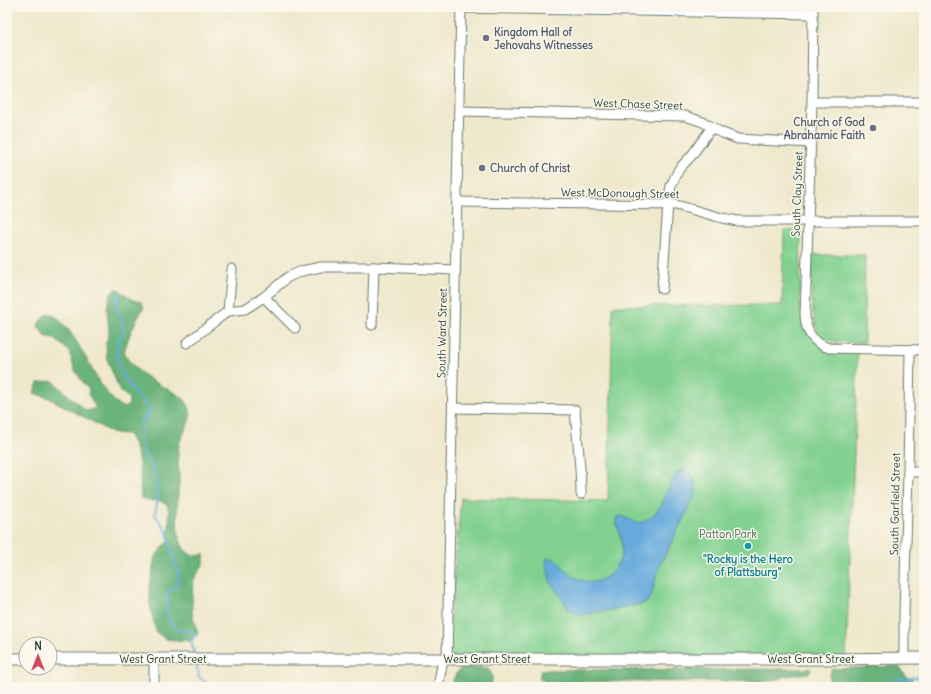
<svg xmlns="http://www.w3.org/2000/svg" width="931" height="694" viewBox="0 0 931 694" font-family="Delius,sans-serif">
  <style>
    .green { fill: #83d191; stroke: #518762 }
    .forest { fill: #6ab37b; stroke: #447858 }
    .water { fill: #66aadc; stroke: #427488 }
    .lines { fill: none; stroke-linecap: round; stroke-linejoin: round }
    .stream { stroke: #66aadc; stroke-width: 2 }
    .minor-casing { stroke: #687969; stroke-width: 11 }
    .major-casing { stroke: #687969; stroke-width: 13 }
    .minor { stroke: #fff; stroke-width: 9 }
    .major { stroke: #fff; stroke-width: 11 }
    .worship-dot { fill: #6b7280; stroke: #fbf7ec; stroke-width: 1.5 }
    .culture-dot { fill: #0f9aa8; stroke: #fbf7ec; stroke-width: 1.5 }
    .labels { text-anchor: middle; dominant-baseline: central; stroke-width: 3; stroke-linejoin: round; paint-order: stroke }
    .worship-label { font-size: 11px; font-weight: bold; fill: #5b616d; stroke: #fbf7ec; text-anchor: start }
    .street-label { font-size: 11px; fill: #1f3d34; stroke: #fbf7ec }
    .park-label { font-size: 11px; fill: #38624b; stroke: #fbf7ec }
    .culture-label { font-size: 11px; font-weight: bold; fill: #0d838f; stroke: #fbf7ec }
  </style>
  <rect width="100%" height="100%" fill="#fbf7ec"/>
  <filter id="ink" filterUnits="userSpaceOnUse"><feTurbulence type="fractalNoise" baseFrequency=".025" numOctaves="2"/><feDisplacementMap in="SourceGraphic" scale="8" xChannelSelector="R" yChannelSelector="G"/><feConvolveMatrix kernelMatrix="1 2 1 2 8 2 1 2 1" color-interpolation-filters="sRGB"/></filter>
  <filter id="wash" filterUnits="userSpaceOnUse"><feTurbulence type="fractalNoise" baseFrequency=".012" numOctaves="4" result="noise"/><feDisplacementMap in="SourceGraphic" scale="16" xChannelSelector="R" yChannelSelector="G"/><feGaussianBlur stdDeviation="0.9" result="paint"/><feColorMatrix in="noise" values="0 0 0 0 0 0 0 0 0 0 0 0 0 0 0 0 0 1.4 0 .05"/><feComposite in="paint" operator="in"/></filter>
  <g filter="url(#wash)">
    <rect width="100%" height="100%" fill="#efe8cc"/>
    <g class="green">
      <polygon points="784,230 801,231 800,315 805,319 815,341 858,349 846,659 447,659 461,498 608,501 613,306 782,305"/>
      <path d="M812 255H865L864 343C852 342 835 343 824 338 808 330 812 272 812 255Z"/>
    </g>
    <g class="forest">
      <path d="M116 288 133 300 141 302 144 307C135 322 128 336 124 353 132 368 145 377 160 385 170 391 184 395 189 407 195 420 179 436 178 450 177 459 179 468 179 478 179 496 169 551 195 556 197 556 201 555 204 554V563L194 579 192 596V614L198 634 191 641 166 639 156 632 150 605V585L155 557 169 540V511L167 504 158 500 149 501 141 498C140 473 142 457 128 434L111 433 102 427 49 398 34 393 38 383 53 381 77 403 87 411 96 408 89 395V390L75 371 69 351 54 338 45 336 38 327C39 321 45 314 52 314 85 337 91 387 123 408L129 405V398L120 391 107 359 106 343 109 334 107 308 111 294Z"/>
      <polygon points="898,666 915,687 829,687 830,674 832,669"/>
      <path d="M464 667 488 668C493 675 493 680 490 687H450L457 672Z"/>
      <polygon points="811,669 809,673 785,676 773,681 547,682 539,679 541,670"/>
    </g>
    <path class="water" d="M682 470C694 470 696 483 696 493L658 569 651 597 647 602 642 604 582 615 575 613 569 609 550 581 546 562 547 558C560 556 570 583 592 582 609 581 622 564 622 548 622 539 618 529 616 520L617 517C626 513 634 528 645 521 651 518 657 512 661 506 668 495 669 475 682 470Z"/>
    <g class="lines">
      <g class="stream">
        <path d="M120 294C111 312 121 312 123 326 124 333 118 337 117 344 114 369 132 392 149 408L150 411 141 421 140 439 144 451V454L151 465 157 483 156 494 158 498 155 515 166 529 177 569 179 584 169 591 166 597 168 606 167 613 168 619 172 625 179 630 193 632 195 635 191 641 195 656"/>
        <polyline points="196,662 199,677 211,687"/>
        <polyline points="912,678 911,684 913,687"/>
        <polyline points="876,687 888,684 897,679 924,677"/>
      </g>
    </g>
  </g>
  <g filter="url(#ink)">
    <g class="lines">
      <defs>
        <g id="minor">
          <path d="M813 7 812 102 805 316C806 333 813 343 829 348L924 350"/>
          <polyline points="461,8 813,14"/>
          <polyline points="812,102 924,102"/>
          <polyline points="459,111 685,116 703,122 720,132 738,139 811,143"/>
          <polyline points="457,202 676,205 722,218 738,221 924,221"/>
          <polyline points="662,289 668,204 671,186 679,169 692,155 712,127"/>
          <polyline points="264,297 295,328"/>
          <polyline points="228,311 232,269"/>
          <polyline points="372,325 374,267"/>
          <polyline points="187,343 228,311 245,309 264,297 288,277 302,271 321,267 374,267 455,270"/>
          <path d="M453 408 575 410C577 438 581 466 581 494"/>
          <polyline points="908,472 924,472"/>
          <polyline points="904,658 904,614 908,472 910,350"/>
          <polyline points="154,659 154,687"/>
          <polyline points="447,659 461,7"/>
          <polyline points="438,687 443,659"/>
        </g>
        <g id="major">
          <polyline points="7,659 26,659"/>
          <polyline points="50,659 819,659 924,658"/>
        </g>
      </defs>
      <use href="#minor" class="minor-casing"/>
      <use href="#major" class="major-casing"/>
      <use href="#minor" class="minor"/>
      <use href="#major" class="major"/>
    </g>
  </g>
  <g class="worship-dot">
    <circle cx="486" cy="38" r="4"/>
    <circle cx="873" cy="128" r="4"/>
    <circle cx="482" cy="168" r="4"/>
  </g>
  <circle class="culture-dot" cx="748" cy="546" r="4"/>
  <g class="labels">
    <g class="worship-label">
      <text x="494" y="32">Kingdom Hall of<tspan x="494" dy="13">Jehovahs Witnesses</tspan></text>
      <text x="865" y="122" text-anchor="end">Church of God<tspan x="865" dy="13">Abrahamic Faith</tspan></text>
      <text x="490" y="168">Church of Christ</text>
    </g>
    <g class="street-label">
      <text transform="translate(638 104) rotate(2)">West Chase Street</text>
      <text transform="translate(620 193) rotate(1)">West McDonough Street</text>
      <text transform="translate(797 194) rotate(-88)">South Clay Street</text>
      <text transform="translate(442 333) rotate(-89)">South Ward Street</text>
      <text transform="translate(895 504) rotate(-89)">South Garfield Street</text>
      <text x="163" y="659">West Grant Street</text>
      <text x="487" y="659">West Grant Street</text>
      <text x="811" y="659">West Grant Street</text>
    </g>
    <g class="park-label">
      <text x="728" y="534">Patton Park</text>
    </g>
    <g class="culture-label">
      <text x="748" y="559">"Rocky is the Hero<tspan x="748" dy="13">of Plattsburg"</tspan></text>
    </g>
  </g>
  <rect width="931" height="694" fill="none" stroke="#fbf7ec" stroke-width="24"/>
  <g transform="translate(38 656)"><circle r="19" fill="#fbf7ec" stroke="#a3ada2"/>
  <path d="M0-3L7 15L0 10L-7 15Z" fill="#d1495b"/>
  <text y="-6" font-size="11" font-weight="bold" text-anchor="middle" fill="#1f3d34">N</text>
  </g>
</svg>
